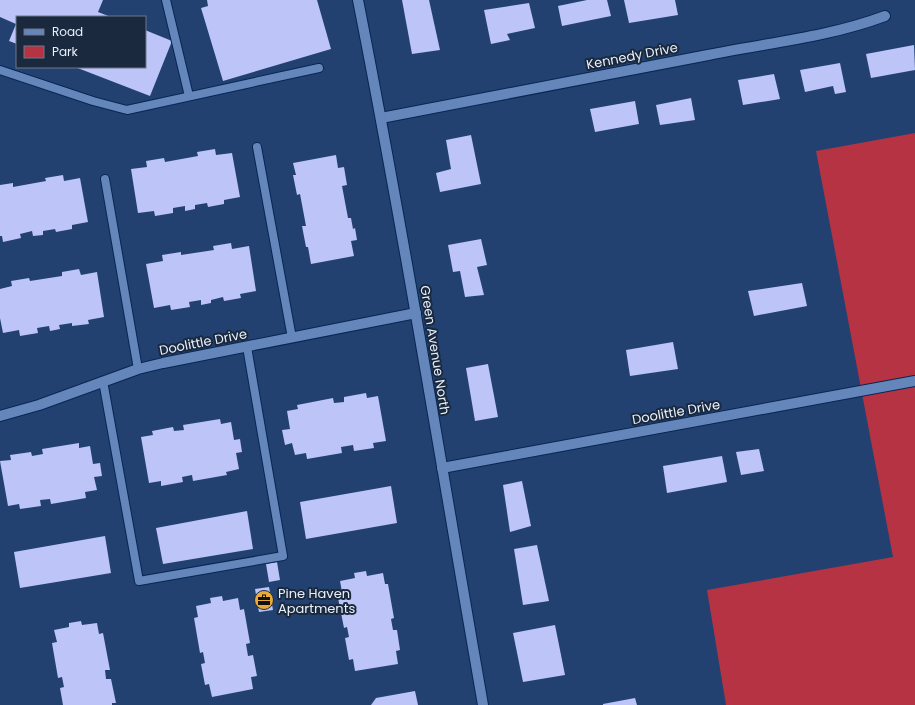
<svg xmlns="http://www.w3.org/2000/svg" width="915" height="705" viewBox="0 0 915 705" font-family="Poppins,sans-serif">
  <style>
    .green { fill: #b53343 }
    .building { fill: #bdc4f7 }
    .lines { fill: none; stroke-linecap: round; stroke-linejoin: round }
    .lane-casing { stroke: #072653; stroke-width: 10 }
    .street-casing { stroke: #072653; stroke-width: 12 }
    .secondary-casing { stroke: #072653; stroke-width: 12 }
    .lane { stroke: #6486bb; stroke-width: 8 }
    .street { stroke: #6486bb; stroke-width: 10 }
    .secondary { stroke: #6486bb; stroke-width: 10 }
    .labels { text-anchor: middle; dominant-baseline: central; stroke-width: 4; stroke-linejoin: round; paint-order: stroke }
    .street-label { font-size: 13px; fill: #e8f0fb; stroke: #1a293e }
    .poi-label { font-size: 13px; fill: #e8f0fb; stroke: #1a293e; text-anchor: start }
  </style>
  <rect width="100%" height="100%" fill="#224170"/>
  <polygon class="green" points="915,133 915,705 726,705 707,590 893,557 816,151"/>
  <g class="building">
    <polygon points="0,0 103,0 98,12 111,17 17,17 17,44 9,41 16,24 0,17"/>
    <polygon points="207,0 317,0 331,49 223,81 201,8 208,6"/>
    <polygon points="402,0 429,0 440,50 412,54"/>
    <polygon points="587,0 607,0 611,16 562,26 558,6"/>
    <polygon points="624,0 675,0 678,15 629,23"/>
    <polygon points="529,3 535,28 507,34 510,40 491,44 484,10"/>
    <polygon points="145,30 172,41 150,96 75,67 145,67"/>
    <polygon points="914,45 915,70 871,78 866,54"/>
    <polygon points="840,63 846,92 835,94 833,86 805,92 800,70"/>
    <polygon points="774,74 780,99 743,105 738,80"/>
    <polygon points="691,98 695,120 660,125 656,105"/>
    <polygon points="635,101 639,124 595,132 590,109"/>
    <polygon points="471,135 481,184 440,192 436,173 451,169 446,140"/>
    <polygon points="215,149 216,155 232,153 240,197 224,200 224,204 208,207 207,203 195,205 195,209 185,211 185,206 173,208 173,213 155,216 154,211 138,213 131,169 147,167 146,161 164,158 165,162 198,156 197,152"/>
    <polygon points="336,155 338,168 344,167 347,185 342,186 348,218 351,218 353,229 355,228 357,240 351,241 354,256 311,264 308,247 306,247 302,226 306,226 300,194 297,195 293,175 296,175 293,163"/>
    <polygon points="63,175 64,181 80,178 88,222 72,225 72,229 56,232 55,229 43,231 43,235 33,236 32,231 20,234 21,238 3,242 2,236 0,236 0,185 13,183 13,187 46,181 45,178"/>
    <polygon points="481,239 487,265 477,267 484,295 465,297 460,271 453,272 448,245"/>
    <polygon points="231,243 232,249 249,246 256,291 240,294 241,298 224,301 223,297 211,300 211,303 201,305 201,300 189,302 190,307 171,310 170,305 154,308 146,264 163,261 162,255 181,252 181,255 214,250 213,246"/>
    <polygon points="79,269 81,275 97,272 104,317 88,320 89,324 72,326 72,323 59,325 60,329 50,331 49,326 37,328 38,333 20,336 19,330 3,333 0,318 0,289 12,286 11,281 29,278 30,281 62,276 62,272"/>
    <polygon points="802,283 807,306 754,316 748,291"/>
    <polygon points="673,342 678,369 630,376 626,350"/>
    <polygon points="488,364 498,417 475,421 466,368"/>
    <polygon points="366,393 367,398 378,396 386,441 373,443 374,448 354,451 353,445 341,447 342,453 307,459 306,453 295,455 292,443 285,445 282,430 290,429 287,411 298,409 297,405 333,398 334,403 344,402 344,397"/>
    <polygon points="220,419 221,424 231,422 234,440 240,439 242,452 236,453 239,469 226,472 227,475 193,481 192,475 182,477 183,482 161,486 161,481 149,483 141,437 153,435 152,431 173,427 174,431 184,430 183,425"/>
    <polygon points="79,443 79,448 90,446 93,464 100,463 102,476 94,477 97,490 85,492 86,498 51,504 50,499 40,500 41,506 20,509 19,504 8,506 0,461 11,460 10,455 31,452 32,456 43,454 42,449"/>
    <polygon points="759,449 764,471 741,475 736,452"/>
    <polygon points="722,456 727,482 667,493 663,466"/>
    <polygon points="522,481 531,526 510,532 503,485"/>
    <polygon points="391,486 397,523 306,539 300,502"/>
    <polygon points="247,511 253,549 163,564 156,528"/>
    <polygon points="105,536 111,573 20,588 14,552"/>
    <polygon points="537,545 549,601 523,605 514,549"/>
    <polygon points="277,562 280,580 269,582 266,564"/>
    <polygon points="366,571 367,576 383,573 385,584 388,584 394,618 391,619 393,630 397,630 400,650 396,651 398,664 355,671 353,659 349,660 345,638 349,637 347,627 344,628 337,593 342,592 340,581 355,578 354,573"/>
    <polygon points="269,587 273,610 259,612 255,589"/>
    <polygon points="222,596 223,601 238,598 240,610 244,609 250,643 246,644 248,656 253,655 257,676 251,677 253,689 212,697 209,684 205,685 201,664 205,663 203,652 200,653 194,618 198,617 196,606 211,603 210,598"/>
    <polygon points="81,621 82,625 97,623 99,634 103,633 110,670 105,670 106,679 111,679 116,703 112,703 112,705 63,705 60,688 64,687 62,677 58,678 52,643 57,642 54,630 69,627 69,623"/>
    <polygon points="555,625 565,675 523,682 513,633"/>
    <polygon points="415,691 418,705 371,705 376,698"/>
    <polygon points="635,698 637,705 603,705 603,704"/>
  </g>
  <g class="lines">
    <defs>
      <g id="lane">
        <polyline points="166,0 189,96"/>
        <polyline points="0,70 93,101 127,110 319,68"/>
        <polyline points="257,147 292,338"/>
        <polyline points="105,179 138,369"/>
        <polyline points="103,381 139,581 283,556 247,347"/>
      </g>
      <g id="street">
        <path d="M381 118C490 97 599 76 708 55 767 43 829 37 885 16"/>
        <polyline points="0,416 39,405 138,369 163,363 416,313"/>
        <polyline points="442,468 915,381"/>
      </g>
      <path id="secondary" d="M358 0C404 234 442 470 483 705"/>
    </defs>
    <use href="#lane" class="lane-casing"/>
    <use href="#street" class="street-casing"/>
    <use href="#secondary" class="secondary-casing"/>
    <use href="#lane" class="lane"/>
    <use href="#street" class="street"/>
    <use href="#secondary" class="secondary"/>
  </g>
  <defs>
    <symbol id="office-disc" viewBox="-11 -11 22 22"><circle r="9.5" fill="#e9ab38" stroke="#1a293e"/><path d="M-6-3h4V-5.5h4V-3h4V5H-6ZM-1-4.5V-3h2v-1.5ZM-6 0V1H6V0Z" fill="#111"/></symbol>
  </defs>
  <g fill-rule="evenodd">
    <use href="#office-disc" x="253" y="589" width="22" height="22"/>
  </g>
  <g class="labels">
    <g class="street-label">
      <text transform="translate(632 56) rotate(-11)">Kennedy Drive</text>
      <text transform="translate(203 342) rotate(-11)">Doolittle Drive</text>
      <text transform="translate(435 350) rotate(81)">Green Avenue North</text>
      <text transform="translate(676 412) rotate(-10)">Doolittle Drive</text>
    </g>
    <g class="poi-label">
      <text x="278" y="593">Pine Haven<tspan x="278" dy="15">Apartments</tspan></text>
    </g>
  </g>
  <rect x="16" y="16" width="130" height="52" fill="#1a293e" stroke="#6c798a"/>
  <rect x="24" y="29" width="20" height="6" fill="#6486bb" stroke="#6c798a"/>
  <text x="52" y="36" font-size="12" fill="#e8f0fb">Road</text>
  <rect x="24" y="46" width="20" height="12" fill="#b53343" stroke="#6c798a"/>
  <text x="52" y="56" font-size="12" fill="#e8f0fb">Park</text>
</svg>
